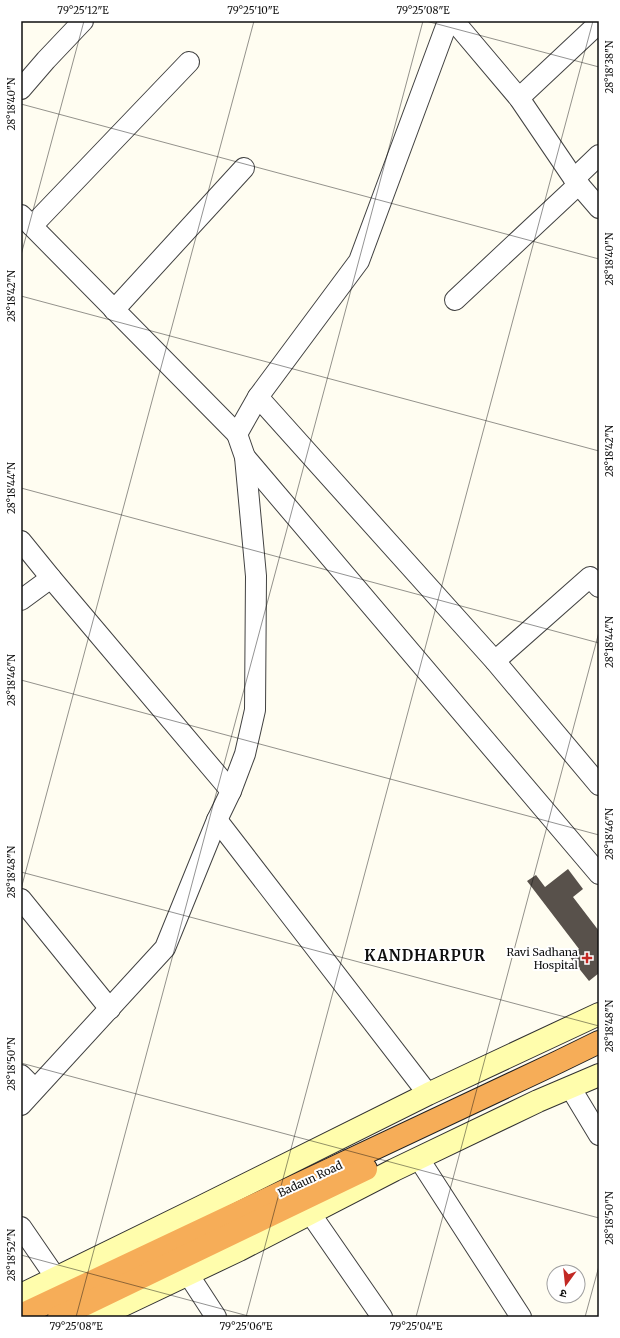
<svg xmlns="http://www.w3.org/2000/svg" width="620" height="1338" viewBox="0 0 620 1338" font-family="Merriweather,'Noto Sans Devanagari',serif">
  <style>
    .building { fill: #58514b }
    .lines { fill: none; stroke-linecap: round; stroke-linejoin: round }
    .street-casing { stroke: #424242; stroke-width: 22 }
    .secondary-casing { stroke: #313131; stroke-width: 24 }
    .highway-casing { stroke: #202020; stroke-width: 24 }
    .street { stroke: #fff; stroke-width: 20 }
    .secondary { stroke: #fffdac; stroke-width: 22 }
    .highway { stroke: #f6ad58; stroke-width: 22 }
    .ticks { fill: none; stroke: #0f0f0f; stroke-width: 1; stroke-opacity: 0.45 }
    .poi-dot { fill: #c22924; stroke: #fff; stroke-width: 1.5 }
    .labels { text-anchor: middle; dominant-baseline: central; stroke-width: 4; stroke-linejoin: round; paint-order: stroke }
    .poi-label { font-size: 11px; fill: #0f0f0f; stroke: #fff; text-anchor: end }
    .street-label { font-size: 11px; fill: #0f0f0f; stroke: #fff }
    .district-label { font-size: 15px; font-weight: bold; letter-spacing: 1px; fill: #0f0f0f; stroke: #fff }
    .neatline { fill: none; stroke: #0f0f0f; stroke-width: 1.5 }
    .ticks-label { font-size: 10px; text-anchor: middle; fill: #0f0f0f }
  </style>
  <rect width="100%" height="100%" fill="#fffdf1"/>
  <polygon class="building" points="568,869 583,889 573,897 599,931 599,973 589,981 569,956 579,949 527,881 536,875 545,887"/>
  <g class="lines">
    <defs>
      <g id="street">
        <polyline points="454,21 519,98 574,179 599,208"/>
        <polyline points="21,89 46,60 83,21"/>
        <polyline points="519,98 599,23"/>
        <polyline points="21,215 237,434"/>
        <polyline points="32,226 189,62"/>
        <polyline points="455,300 579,184 574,179 599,155"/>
        <polyline points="114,310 244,168"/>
        <polyline points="258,397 495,661 599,785"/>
        <polyline points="245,457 599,874"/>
        <polyline points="21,541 51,578 231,791"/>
        <polyline points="21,600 51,578"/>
        <polyline points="495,661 590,577 599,587"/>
        <polyline points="217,820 428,1094"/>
        <polyline points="21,899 110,1009"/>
        <polyline points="21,1075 35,1089"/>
        <polyline points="570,1087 599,1135"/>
        <polyline points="21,1105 165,948 217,820 231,791 245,754 255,710 256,576 245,457 237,434 258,397 359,261 448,21"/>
        <polyline points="419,1159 521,1317"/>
        <polyline points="310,1213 382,1317"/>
        <polyline points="21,1227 56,1278"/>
        <polyline points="188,1274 216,1317"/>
      </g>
      <g id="secondary">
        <polyline points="21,1295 201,1207 428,1094 599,1014"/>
        <polyline points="98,1317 239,1250 394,1170 538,1101 599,1075"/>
      </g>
      <g id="highway">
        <polyline points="21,1315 558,1062 599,1042"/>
        <polyline points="59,1317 366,1169"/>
      </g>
    </defs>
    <use href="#street" class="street-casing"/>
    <use href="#secondary" class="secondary-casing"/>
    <use href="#highway" class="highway-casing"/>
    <use href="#street" class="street"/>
    <use href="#secondary" class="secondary"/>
    <use href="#highway" class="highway"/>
  </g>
  <path class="ticks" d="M426 21 599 67M21 104 599 259M21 255 84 21M21 296 599 451M21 488 599 643M21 680 599 835M21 872 599 1026M21 889 254 21M21 1063 599 1218M21 1255 252 1317M76 1317 423 21M246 1317 593 21M416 1317 599 632M585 1317 599 1266"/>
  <path class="poi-dot" d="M585 952h4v4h4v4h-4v4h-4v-4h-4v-4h4z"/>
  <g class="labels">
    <g class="poi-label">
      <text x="578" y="952">Ravi Sadhana<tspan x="578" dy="13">Hospital</tspan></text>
    </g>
    <g class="street-label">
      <text transform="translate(310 1179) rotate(-25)">Badaun Road</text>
    </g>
    <g class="district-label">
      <text x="425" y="955">KANDHARPUR</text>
    </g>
  </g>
  <rect width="620" height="1338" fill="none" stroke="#ffffff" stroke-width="44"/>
  <g transform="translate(566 1284) rotate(195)"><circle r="19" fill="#ffffff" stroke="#9f9f9f"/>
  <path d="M0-3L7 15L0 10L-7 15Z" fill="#c22924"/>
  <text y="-6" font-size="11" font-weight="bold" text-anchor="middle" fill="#0f0f0f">उ</text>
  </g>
  <rect x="22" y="22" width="576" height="1294" class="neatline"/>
  <g class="ticks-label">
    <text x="83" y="14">79°25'12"E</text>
    <text x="253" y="14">79°25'10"E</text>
    <text x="423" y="14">79°25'08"E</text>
    <text transform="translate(609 67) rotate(-90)" y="4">28°18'38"N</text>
    <text transform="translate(11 104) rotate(-90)" y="4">28°18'40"N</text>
    <text transform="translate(609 259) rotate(-90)" y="4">28°18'40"N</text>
    <text transform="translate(11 296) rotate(-90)" y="4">28°18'42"N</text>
    <text transform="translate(609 451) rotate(-90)" y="4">28°18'42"N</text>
    <text transform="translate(11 488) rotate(-90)" y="4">28°18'44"N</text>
    <text transform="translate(609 642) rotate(-90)" y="4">28°18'44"N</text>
    <text transform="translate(11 680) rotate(-90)" y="4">28°18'46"N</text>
    <text transform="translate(609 834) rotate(-90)" y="4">28°18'46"N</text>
    <text transform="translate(11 872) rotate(-90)" y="4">28°18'48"N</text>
    <text transform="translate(609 1026) rotate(-90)" y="4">28°18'48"N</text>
    <text transform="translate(11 1064) rotate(-90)" y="4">28°18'50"N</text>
    <text transform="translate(609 1218) rotate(-90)" y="4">28°18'50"N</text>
    <text transform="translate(11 1255) rotate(-90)" y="4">28°18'52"N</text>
    <text x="76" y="1330">79°25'08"E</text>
    <text x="246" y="1330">79°25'06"E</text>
    <text x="416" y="1330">79°25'04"E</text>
  </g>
</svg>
